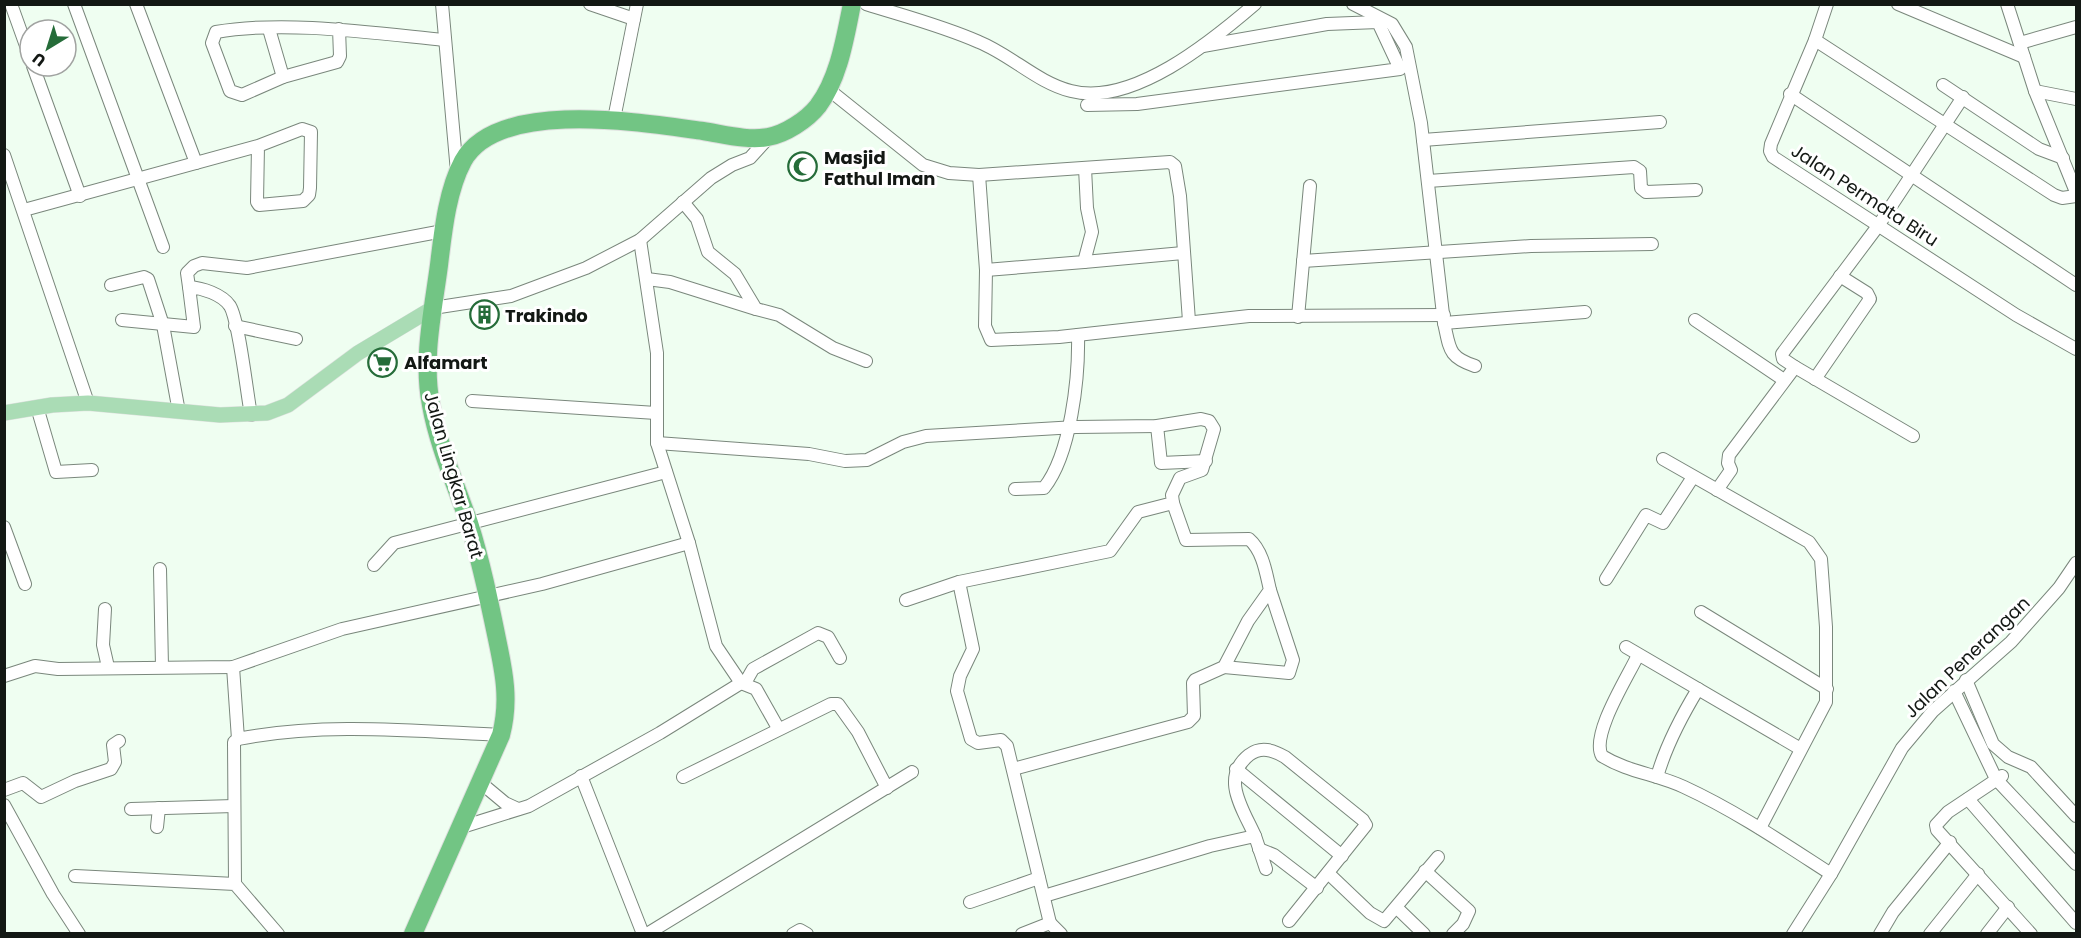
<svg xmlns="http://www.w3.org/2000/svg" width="2081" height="938" viewBox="0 0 2081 938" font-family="Poppins,sans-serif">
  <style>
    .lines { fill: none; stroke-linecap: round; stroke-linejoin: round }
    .minor-casing { stroke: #7a877c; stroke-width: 14 }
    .major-casing { stroke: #dedfde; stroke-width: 16 }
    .highway-casing { stroke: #dedfde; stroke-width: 20 }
    .minor { stroke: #fff; stroke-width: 12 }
    .major { stroke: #aadcb5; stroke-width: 15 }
    .highway { stroke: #72c584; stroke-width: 18 }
    .labels { text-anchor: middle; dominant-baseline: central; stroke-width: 6; stroke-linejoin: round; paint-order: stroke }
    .poi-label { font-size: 18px; font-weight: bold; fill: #131814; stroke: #fff; text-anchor: start }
    .street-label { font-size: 18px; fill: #131814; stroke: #fff }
  </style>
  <rect width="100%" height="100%" fill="#effef1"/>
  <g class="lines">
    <defs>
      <g id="minor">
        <polyline points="11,4 30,57"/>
        <polyline points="74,4 163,247"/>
        <polyline points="136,4 196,163"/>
        <polyline points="442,4 457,172"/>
        <polyline points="590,4 634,19"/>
        <path d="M866 4C904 16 943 26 979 42 1011 55 1038 83 1071 91 1132 107 1212 41 1255 4"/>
        <path d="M1353 4 1392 24 1406 47 1421 123 1444 323C1450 349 1448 357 1475 366"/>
        <polyline points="1827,4 1815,40 1771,144 1770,151 1773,157 2016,315 2076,349"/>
        <polyline points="1898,4 2024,57"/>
        <polyline points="2007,4 2035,91 2076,192"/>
        <polyline points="269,29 283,77"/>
        <path d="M339 29 340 56 337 62 283 77 242 95 230 91 212 43 216 32C285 20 374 33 444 40"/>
        <polyline points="1815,40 2054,195 2062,198 2076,196"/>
        <polyline points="2020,43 2076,27"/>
        <polyline points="33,66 80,196"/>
        <polyline points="1943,85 2039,149 2063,158"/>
        <polyline points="828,89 923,165 949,173 979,175 1170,162 1175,166 1180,196 1189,321"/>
        <polyline points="2035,91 2076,99"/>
        <polyline points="1790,94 2076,285"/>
        <polyline points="1087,105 1137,104 1400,69 1378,22 1327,24 1203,46"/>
        <polyline points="614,119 637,4"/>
        <polyline points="1423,140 1660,122"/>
        <polyline points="4,155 88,403"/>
        <polyline points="979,175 986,270 985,326 991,340 1059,337 1249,316 1444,315"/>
        <polyline points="1428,181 1634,167 1640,171 1641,188 1646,192 1696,190"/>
        <polyline points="683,202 697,219 708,252 735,274 756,309 779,315 833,348 866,361"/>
        <polyline points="24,210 258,146 302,129 311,132 310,188 309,195 303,201 259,205 257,202 258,146"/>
        <polyline points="640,240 657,353 657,443 689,543 716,646 741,683 756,689 778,728"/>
        <polyline points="1303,261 1531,246 1652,244"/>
        <polyline points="1084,262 1183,253"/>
        <polyline points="986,270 1084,262 1092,232 1087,208 1085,168"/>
        <polyline points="647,279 670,282 756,309"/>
        <polyline points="111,285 144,277 148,279 163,325 179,412"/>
        <polyline points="189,287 187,273 194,266 202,263 247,268 443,231"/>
        <polyline points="433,308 511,296 586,268 640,240 711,178 732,165 750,158 769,137"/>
        <polyline points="1298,317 1310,186"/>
        <path d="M122 320 194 327 189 287C202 288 222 294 230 306 239 321 247 394 251 415"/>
        <polyline points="1695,320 1784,380"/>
        <polyline points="1444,323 1585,312"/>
        <polyline points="235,326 296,339"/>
        <polyline points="1815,379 1870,299 1867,293 1840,276"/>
        <polyline points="472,401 656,413"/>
        <polyline points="37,407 56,472 92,470"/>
        <polyline points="1157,426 1161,463 1206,461"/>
        <polyline points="1913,436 1795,367 1783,359 1782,354 1878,226 1963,97"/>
        <polyline points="657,443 809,454 845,461 867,460 903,442 926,436 1076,427 1157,426 1201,419 1209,421 1214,429 1202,470 1180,478 1172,495 1173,503 1138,512 1110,551 959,582 906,600"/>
        <polyline points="1663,459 1809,542 1821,559 1826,627 1826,702 1760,828"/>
        <path d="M1015 489 1044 488C1071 454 1079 377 1078 335"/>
        <polyline points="1717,490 1731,470 1728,463 1729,455 1795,367"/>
        <polyline points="4,527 25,584"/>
        <polyline points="374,565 394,543 666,472"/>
        <polyline points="160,569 162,667"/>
        <polyline points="1606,579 1646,515 1663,523 1693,477"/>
        <polyline points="959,582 973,649 960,676 957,691 971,739 978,743 1001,740 1007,746 1050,923"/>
        <polyline points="105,609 103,645 108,667"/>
        <polyline points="1701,612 1827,689"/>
        <polyline points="1626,647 1799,748"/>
        <path d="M1638 655C1629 675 1590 735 1602 756 1628 772 1656 774 1684 787 1736 811 1783 843 1831 874"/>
        <path d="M233 667 238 739C324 722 413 731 501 735"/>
        <polyline points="1224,667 1289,673 1293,660 1270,590"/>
        <polyline points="4,676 35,666 58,669 233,667 342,629 542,584 689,543"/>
        <polyline points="1966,680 1993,744 2008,757 2031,767 2076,816"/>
        <polyline points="745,683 753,669 818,633 828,637 840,658"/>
        <polyline points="1954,691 1996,779 2076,864"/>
        <path d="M1013 769 1188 722 1194 716 1193 683 1195 680 1224 667 1248 621 1270 590C1266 573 1263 551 1249 539L1186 540 1173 503"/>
        <polyline points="1236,769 1342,856"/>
        <polyline points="581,776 643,934"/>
        <polyline points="2002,776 1948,812 1936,825 1937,830 2031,934"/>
        <polyline points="683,777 831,704 838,704 858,732 887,788"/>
        <path d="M1657 777C1666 745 1681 717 1698 689"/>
        <polyline points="481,783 505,803 518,809"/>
        <polyline points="4,790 23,783 41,797 75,781 111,769 115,762 113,745 119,741"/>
        <polyline points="1968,799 2076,923"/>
        <polyline points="4,805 53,894 79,934"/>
        <polyline points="131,809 234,806"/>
        <polyline points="157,827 159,808"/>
        <polyline points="462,827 529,806 660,733 741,683"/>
        <path d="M1255 836C1243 809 1220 778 1249 755 1261 746 1273 750 1285 757L1363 820 1366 825 1289 921"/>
        <polyline points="1259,849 1274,855 1317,888"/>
        <polyline points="1425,871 1469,911 1463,924 1453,934"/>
        <polyline points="1328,873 1370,913 1384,921 1438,857"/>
        <polyline points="75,876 235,884 278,934"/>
        <polyline points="235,884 234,742 238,739"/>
        <polyline points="1044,896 1210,846 1255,836 1266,869"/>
        <polyline points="970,902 1039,878"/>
        <polyline points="1397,908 1424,934"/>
        <polyline points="647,934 912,772"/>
        <polyline points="793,934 800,930 807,934"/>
        <polyline points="1022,934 1050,923 1061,934"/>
        <polyline points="1793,934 1831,874 1902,748 1933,711 2011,642 2059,588 2076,563"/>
        <polyline points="1880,934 1893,912 1950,842"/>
        <polyline points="1930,934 1978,874"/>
        <polyline points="1987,934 2008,907"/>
      </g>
      <polyline id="major" points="4,413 52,405 88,403 220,415 267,413 288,405 358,353 433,308"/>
      <path id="highway" d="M413 934 501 735C510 701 504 672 497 639 489 600 481 561 469 523 456 485 438 445 431 405 422 359 433 311 439 265 443 232 447 191 463 161 498 98 644 123 703 131 723 134 748 141 768 137 785 134 807 120 818 106 839 78 845 38 852 4"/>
    </defs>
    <use href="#minor" class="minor-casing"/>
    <use href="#major" class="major-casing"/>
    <use href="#highway" class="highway-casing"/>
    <use href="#minor" class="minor"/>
    <use href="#major" class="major"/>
    <use href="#highway" class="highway"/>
  </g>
  <defs>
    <symbol id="mosque-ring" viewBox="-11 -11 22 22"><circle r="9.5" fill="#fff" stroke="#256c39" stroke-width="1.5"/><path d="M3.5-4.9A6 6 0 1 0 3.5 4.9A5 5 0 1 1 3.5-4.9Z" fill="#256c39"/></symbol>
    <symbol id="building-ring" viewBox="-11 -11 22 22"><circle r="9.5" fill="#fff" stroke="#256c39" stroke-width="1.5"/><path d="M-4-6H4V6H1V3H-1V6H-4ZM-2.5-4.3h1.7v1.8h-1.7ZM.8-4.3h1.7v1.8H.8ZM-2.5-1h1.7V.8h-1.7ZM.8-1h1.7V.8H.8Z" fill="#256c39"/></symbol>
    <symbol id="supermarket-ring" viewBox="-11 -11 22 22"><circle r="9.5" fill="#fff" stroke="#256c39" stroke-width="1.5"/><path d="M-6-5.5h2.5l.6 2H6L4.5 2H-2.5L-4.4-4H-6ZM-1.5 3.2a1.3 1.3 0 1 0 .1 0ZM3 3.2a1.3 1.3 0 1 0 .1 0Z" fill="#256c39"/></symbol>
  </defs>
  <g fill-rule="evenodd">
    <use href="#mosque-ring" x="786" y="150" width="33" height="33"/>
    <use href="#building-ring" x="468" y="298" width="33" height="33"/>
    <use href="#supermarket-ring" x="366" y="346" width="33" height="33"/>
  </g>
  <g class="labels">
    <g class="poi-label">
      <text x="824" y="157">Masjid<tspan x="824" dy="21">Fathul Iman</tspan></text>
      <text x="505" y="315">Trakindo</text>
      <text x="404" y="362">Alfamart</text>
    </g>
    <g class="street-label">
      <text transform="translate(1865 195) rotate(33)">Jalan Permata Biru</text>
      <text transform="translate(454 475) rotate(74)">Jalan Lingkar Barat</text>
      <text transform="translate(1967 657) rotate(-44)">Jalan Penerangan</text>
    </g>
  </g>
  <rect width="2081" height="938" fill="none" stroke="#131814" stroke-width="12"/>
  <g transform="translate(48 48) rotate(218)"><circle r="28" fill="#ffffff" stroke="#a1a3a1" stroke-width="1.5"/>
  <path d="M0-4.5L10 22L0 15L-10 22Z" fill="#256c39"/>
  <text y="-9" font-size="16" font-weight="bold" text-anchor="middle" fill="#131814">U</text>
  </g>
</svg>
